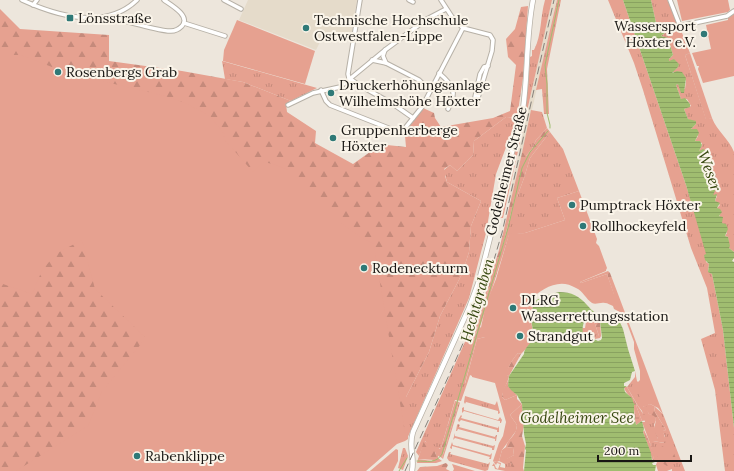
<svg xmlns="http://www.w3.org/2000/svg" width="734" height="471" viewBox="0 0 734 471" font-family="Lora,serif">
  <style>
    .built { fill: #e5dbca }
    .grass { fill: url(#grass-tufts) }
    .forest { fill: url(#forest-firs) }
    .wetland { fill: url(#wetland-marsh) }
    .green { fill: #e6a190 }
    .water { fill: url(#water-rules); fill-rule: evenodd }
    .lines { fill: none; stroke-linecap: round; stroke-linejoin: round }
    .stream { stroke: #a0bd70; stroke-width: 1 }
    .minor-casing { stroke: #b7b1a7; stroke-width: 5.5 }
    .major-casing { stroke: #b7b1a7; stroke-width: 6 }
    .minor { stroke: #fff; stroke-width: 3.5 }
    .major { stroke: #fff; stroke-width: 4.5 }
    .rail { stroke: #85807a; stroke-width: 1; stroke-dasharray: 8 4; stroke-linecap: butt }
    .poi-dot { fill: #2f7977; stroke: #faf4e9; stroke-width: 1.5 }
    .labels { text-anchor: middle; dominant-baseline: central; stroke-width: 4; stroke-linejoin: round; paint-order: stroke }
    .poi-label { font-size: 14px; fill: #181613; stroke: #faf4e9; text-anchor: start }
    .street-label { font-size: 14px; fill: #181613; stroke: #faf4e9 }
    .water-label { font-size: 15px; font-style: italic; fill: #36470f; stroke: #faf4e9 }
  </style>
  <defs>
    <pattern id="grass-tufts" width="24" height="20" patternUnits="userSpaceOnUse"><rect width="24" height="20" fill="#e6a190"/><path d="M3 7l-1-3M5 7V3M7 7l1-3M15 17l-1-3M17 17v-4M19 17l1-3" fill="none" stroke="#c58a7b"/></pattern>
    <pattern id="forest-firs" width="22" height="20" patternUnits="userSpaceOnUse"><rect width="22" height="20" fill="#e6a190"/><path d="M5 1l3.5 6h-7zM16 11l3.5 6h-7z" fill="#c58a7b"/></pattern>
    <pattern id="wetland-marsh" width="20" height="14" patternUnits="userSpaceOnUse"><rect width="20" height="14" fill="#e6a190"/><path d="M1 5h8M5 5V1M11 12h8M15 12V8" fill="none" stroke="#c58a7b"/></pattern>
    <pattern id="water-rules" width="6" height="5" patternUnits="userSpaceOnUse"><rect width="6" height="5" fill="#a0bd70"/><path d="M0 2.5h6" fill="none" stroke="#89a260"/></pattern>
  </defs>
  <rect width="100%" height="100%" fill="#ede6dc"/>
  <g class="built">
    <polygon points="248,0 357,0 351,39 337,35 321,40 316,50 239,20"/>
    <polygon points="552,0 557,0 512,198 509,198 542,42"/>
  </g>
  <g class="grass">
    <path d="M545 0H552L503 218H497L522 122 528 87 530 57 532 56V50H534C542 35 540 17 545 0Z"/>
    <polygon points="557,0 561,0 547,69 549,114 544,114 542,89 536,90"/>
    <polygon points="608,0 623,0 686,185 704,243 707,254 706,262 709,264 708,271 712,274 723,330 734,428 734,471 725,471 715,390 701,339 715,333 707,288 691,248 643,90 634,63"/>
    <path d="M651 0H669L690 53 685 55 706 119 712 118C717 131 729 139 734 152V252L729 248 728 237 725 236 727 233 722 223 717 208 720 205 715 201 717 196 713 195 711 188 713 184 708 181 711 175H707L709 171 707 167 705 168 704 161H703L706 154 699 151 702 145V143L695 141 698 136 691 129 696 124 688 119 684 109 691 106 687 99H681L676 85 678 84 685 89 686 81 680 72H672L678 67 668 60 673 55 668 38 661 36 665 33 663 25 657 24 656 23Z"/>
    <polygon points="222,61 317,88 291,101 243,82 225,79"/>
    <polygon points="531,110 542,112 547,128 536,140 532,149 525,157 525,154 522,153"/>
    <polygon points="506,117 517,118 496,174 486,233 469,298 407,439 395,444 406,397 429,352 440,316 462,274 469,252 471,226 481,201 447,182 444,170 450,165 457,171 473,155 474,141"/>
    <polygon points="550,132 563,149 579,191 557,198 565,220 525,233 509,235 480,327 486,332 485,337 477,339 465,383 467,384 461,401 455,400 441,448 439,448 438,458 442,461 436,463 417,463 418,459 432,461 436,455 435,452 425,441 419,456 416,452 468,335 471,339 475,338 483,304 488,291 504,242 515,197 517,197 524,178 530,158"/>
    <polygon points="589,319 594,321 599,336 601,336 600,338 595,339 594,334 592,333 591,338 586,338 586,334 582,333 582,328 585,328 586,322"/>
    <polygon points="635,371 637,381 638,382 640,380 640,407 643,407 646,405 646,407 649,414 654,415 656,420 654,425 658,439 653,441 664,443 665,436 662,431 666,430 655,412 654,406 663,414 685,471 672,471 672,469 667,471 658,471 656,465 657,462 654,460 650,443 642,422 645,422 642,411 638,406 627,387 635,377"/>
    <polygon points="465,396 495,405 497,401 500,413 498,414 498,411 466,402 465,404 464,402"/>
    <polygon points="459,402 460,403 443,459 442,458"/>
    <polygon points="464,407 464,410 498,420 500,417 502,420 501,423 500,423 500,421 499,421 464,411 462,413 462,408"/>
    <polygon points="461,415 462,416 461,418 498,428 499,426 499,432 497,432 497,430 461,420 459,422 458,420"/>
    <polygon points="458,424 460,425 459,427 495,437 496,435 497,435 496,441 495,441 495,439 458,429 457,431 456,431 457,425"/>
    <polygon points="455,433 455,436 493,446 495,445 494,450 492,450 492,448 455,438 453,440"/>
    <polygon points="452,442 453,445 490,455 492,453 491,459 489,459 490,457 452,446 452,449 450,448"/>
    <polygon points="506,447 513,448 514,455 507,459 512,464 512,468 523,468 524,471 505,471 495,469 494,466 492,466 494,463 496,468 498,469 500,464 497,463 496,465 493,461 501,463 500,467 505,468 505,464 499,461 502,450"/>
    <polygon points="403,448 405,448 408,456 403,470 398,468"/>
    <polygon points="449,452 451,452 450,454 488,464 490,462 488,470 485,471 449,461 447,458"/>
  </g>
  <g class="forest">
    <polygon points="528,6 523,78 517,118 506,117 474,141 473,155 457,171 450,165 444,169 447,174 445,176 447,182 481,201 471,226 469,252 462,274 440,316 429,352 406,397 407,439 122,471 0,471 0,9 20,29 109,35 109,61 182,71 243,82 291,101 286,104 287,112 316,131 315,143 353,164 370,152 387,145 406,147 405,136 403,134 423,108 434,113 435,118 441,127 493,118 510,111 516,65 508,57 506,39 515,29 521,7"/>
    <polygon points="547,128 550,132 530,158 524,178 517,197 515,197 498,265 483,304 475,338 471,339 468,335 486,292 499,250 522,153 526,153 526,156 532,149 536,140"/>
    <polygon points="608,271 610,273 618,294 614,295 607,274 581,283 580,282"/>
    <polygon points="598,320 600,321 601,336 599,336 594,321"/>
    <path d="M518 353 521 354 509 376 506 375C507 367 513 359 518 353Z"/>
    <polygon points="509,379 508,386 517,395 505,400 502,397 503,390"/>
    <polygon points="455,401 459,402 442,458 437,455 438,449 441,448"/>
    <polygon points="636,403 647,420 642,421 637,408"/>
    <path d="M522 404 524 425 522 436 525 446 523 468H512V464L509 462 507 463 506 459 514 455 513 448 506 447C508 438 516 437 517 425L510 415Z"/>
    <polygon points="650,404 654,406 655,412 666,430 663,431 666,441 665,443 653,441 653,438 658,439 654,429 656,420 654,416 649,414 646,409 646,405"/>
    <polygon points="424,441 436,447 435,452 437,458 435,460 418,459"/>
    <polygon points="661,446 664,447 665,452 669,453 669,447 671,446 677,461 672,464 667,466 662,463 662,459 658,458 657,455 661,453"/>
    <polygon points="446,463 448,465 446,469 450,471 417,471 420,467 437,466"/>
    <polygon points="452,464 475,471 453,471 454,469"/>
  </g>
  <g class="wetland">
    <path d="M531 303 533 307C529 315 532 325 533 333 530 323 522 312 531 303Z"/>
    <path d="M624 387H627L636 403 637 408 642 421 636 425C634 417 635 407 632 400 630 395 625 393 624 387Z"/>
    <path d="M644 430C649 440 653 449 654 460L653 461 643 432Z"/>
  </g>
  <g class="green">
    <polygon points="677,0 728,0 730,10 728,12 682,21"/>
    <polygon points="734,14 734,76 703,83 698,69 699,66 697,66 692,53 711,49 706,25 728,20 728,18"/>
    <polygon points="237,20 315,51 305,84 223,61 224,50"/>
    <polygon points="690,53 712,118 706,120 685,55"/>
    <polygon points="0,55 21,55 52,67 106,82 165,96 185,103 210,116 225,135 223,138 253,172 263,162 273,164 288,170 341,223 362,238 374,244 375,253 405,433 408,432 408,439 405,441 397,444 366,471 16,471 88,426 102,391 146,338 95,289 82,240 59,252 43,268 32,294 0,283"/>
    <path d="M579 191 597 239 596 243 599 246 607 268 606 270V271L580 282 581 283 607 274 614 294H618L663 414 658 408 650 404 643 407H640V371L634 349V342L625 318 620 312 614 309 613 306C610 305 608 303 605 303 600 302 596 305 592 303 586 299 583 291 576 288 559 277 542 289 529 300L531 303C519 316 538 329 532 341 530 345 525 350 521 354L518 353C513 359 507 367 507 375L509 376C508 383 503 389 502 397L505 400 517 395V399L522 404 510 415 517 425 516 431 502 450 499 461 497 462 493 461 499 443 503 436 506 422 495 383 472 377V376L470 375 467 384H465L477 339 485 337V332L481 334 480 332 486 304 496 279 509 234 525 233 565 220 557 198Z"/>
    <polygon points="396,449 398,450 398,461 393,471 370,471"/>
  </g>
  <g class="water">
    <polygon points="623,0 651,0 656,23 657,24 665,26 667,31 661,36 668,38 673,55 669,59 669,61 674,59 679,64 678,67 672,73 677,71 682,72 686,78 684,93 681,93 678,84 676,85 681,99 685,98 690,104 690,107 684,109 688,119 696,121 696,124 691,129 697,129 699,133 695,141 700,141 702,145 699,151 703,149 706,151 706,154 703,161 707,162 705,168 707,167 709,169 707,175 711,174 709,181 712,180 713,182 711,188 715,188 715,191 713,195 717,194 715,201 720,203 717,208 720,209 722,212 719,216 723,217 722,223 726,224 728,229 725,236 728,237 730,246 729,248 734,252 734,258 732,261 734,262 734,428 723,330 712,274 708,272 709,264 705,260 704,255 706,254 686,185"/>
    <path d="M559 292C572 292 579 296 587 305 590 308 592 311 596 313 603 315 611 313 618 318L623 329 628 349 635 371 632 372 630 380 624 383V386H627L624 388 625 392 632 398 634 404H636L634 405V415L636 425 642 421 644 429 643 432 651 453 652 460H654L655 462 652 463 653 465H656L655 471H524L526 450 525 449 526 444 524 434 522 404 517 395 511 390 508 386 509 376 524 354C524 347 532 344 533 337 534 327 528 316 533 307L531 303 544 296ZM587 319 600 321 602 338 601 340 598 341 592 338H584C582 331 582 326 585 320Z"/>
  </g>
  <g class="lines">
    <g class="stream">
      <polyline points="550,128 550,125 547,113 547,84 545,65 559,0"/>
      <path d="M417 461C427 461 436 464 442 454L508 228 522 168 530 152 548 131"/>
      <polyline points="399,471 407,458"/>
    </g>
    <defs>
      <g id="minor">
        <path d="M22 0C57 16 105 31 137 0"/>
        <polyline points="224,0 241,9"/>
        <polyline points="409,0 413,2"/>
        <polyline points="441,0 452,17 463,28 490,35 493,40 492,51 477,101"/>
        <polyline points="670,0 680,26 727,16 734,11"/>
        <polyline points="33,5 37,0"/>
        <path d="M116 14 119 18 124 21C135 23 162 32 171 31 175 31 179 29 182 26 191 16 171 5 164 0"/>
        <polyline points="184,23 225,36"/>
        <polyline points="385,50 383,56 386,63 419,80 430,91"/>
        <polyline points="372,60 386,63"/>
        <path d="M439 73C453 85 458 92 448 109"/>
        <polyline points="349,78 348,74 360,0"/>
        <polyline points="349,78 359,85 393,104 413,118"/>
        <polyline points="321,90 326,101 330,105 401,133 422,107 463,28"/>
        <polyline points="475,97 480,74 484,67 488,66"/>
        <polyline points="288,105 313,93 340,87 385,50 427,19 446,9"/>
      </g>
      <path id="major" d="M412 471C415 457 408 447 413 432L469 308 479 281 523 109C528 73 526 36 533 0"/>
    </defs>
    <use href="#minor" class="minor-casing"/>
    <use href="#major" class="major-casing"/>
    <use href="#minor" class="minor"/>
    <use href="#major" class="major"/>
    <path class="rail" d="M405 471C432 411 461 353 484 291 491 272 496 252 502 233L554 0"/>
  </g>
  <g class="poi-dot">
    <rect x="66" y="14" width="8" height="8" rx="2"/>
    <circle cx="306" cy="28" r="4"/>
    <circle cx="704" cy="34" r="4"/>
    <circle cx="58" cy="72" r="4"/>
    <circle cx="331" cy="93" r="4"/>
    <circle cx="333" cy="138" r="4"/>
    <circle cx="572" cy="205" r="4"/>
    <circle cx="583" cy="226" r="4"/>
    <circle cx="364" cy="268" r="4"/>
    <circle cx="513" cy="308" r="4"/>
    <circle cx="520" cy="336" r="4"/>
    <circle cx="137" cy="456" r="4"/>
  </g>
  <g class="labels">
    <g class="poi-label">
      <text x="78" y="18">Lönsstraße</text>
      <text x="314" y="20">Technische Hochschule<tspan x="314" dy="16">Ostwestfalen-Lippe</tspan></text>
      <text x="696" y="26" text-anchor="end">Wassersport<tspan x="696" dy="16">Höxter e.V.</tspan></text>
      <text x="66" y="72">Rosenbergs Grab</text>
      <text x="339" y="85">Druckerhöhungsanlage<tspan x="339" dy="16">Wilhelmshöhe Höxter</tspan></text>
      <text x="341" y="130">Gruppenherberge<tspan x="341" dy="16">Höxter</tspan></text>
      <text x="580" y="205">Pumptrack Höxter</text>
      <text x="591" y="226">Rollhockeyfeld</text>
      <text x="372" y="268">Rodeneckturm</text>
      <text x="521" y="300">DLRG<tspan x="521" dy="16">Wasserrettungsstation</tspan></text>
      <text x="528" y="336">Strandgut</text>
      <text x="145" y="456">Rabenklippe</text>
    </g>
    <g class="street-label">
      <text transform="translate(506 171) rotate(-76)">Godelheimer Straße</text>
    </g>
    <g class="water-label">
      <text transform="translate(710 171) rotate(70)">Weser</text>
      <text transform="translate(477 300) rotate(-74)">Hechtgraben</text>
      <text x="577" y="417">Godelheimer See</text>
    </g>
  </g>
  <path d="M598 455v6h93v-6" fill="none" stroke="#181613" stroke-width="2"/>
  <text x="604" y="455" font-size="12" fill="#181613" stroke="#faf4e9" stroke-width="3" paint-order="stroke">200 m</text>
</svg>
